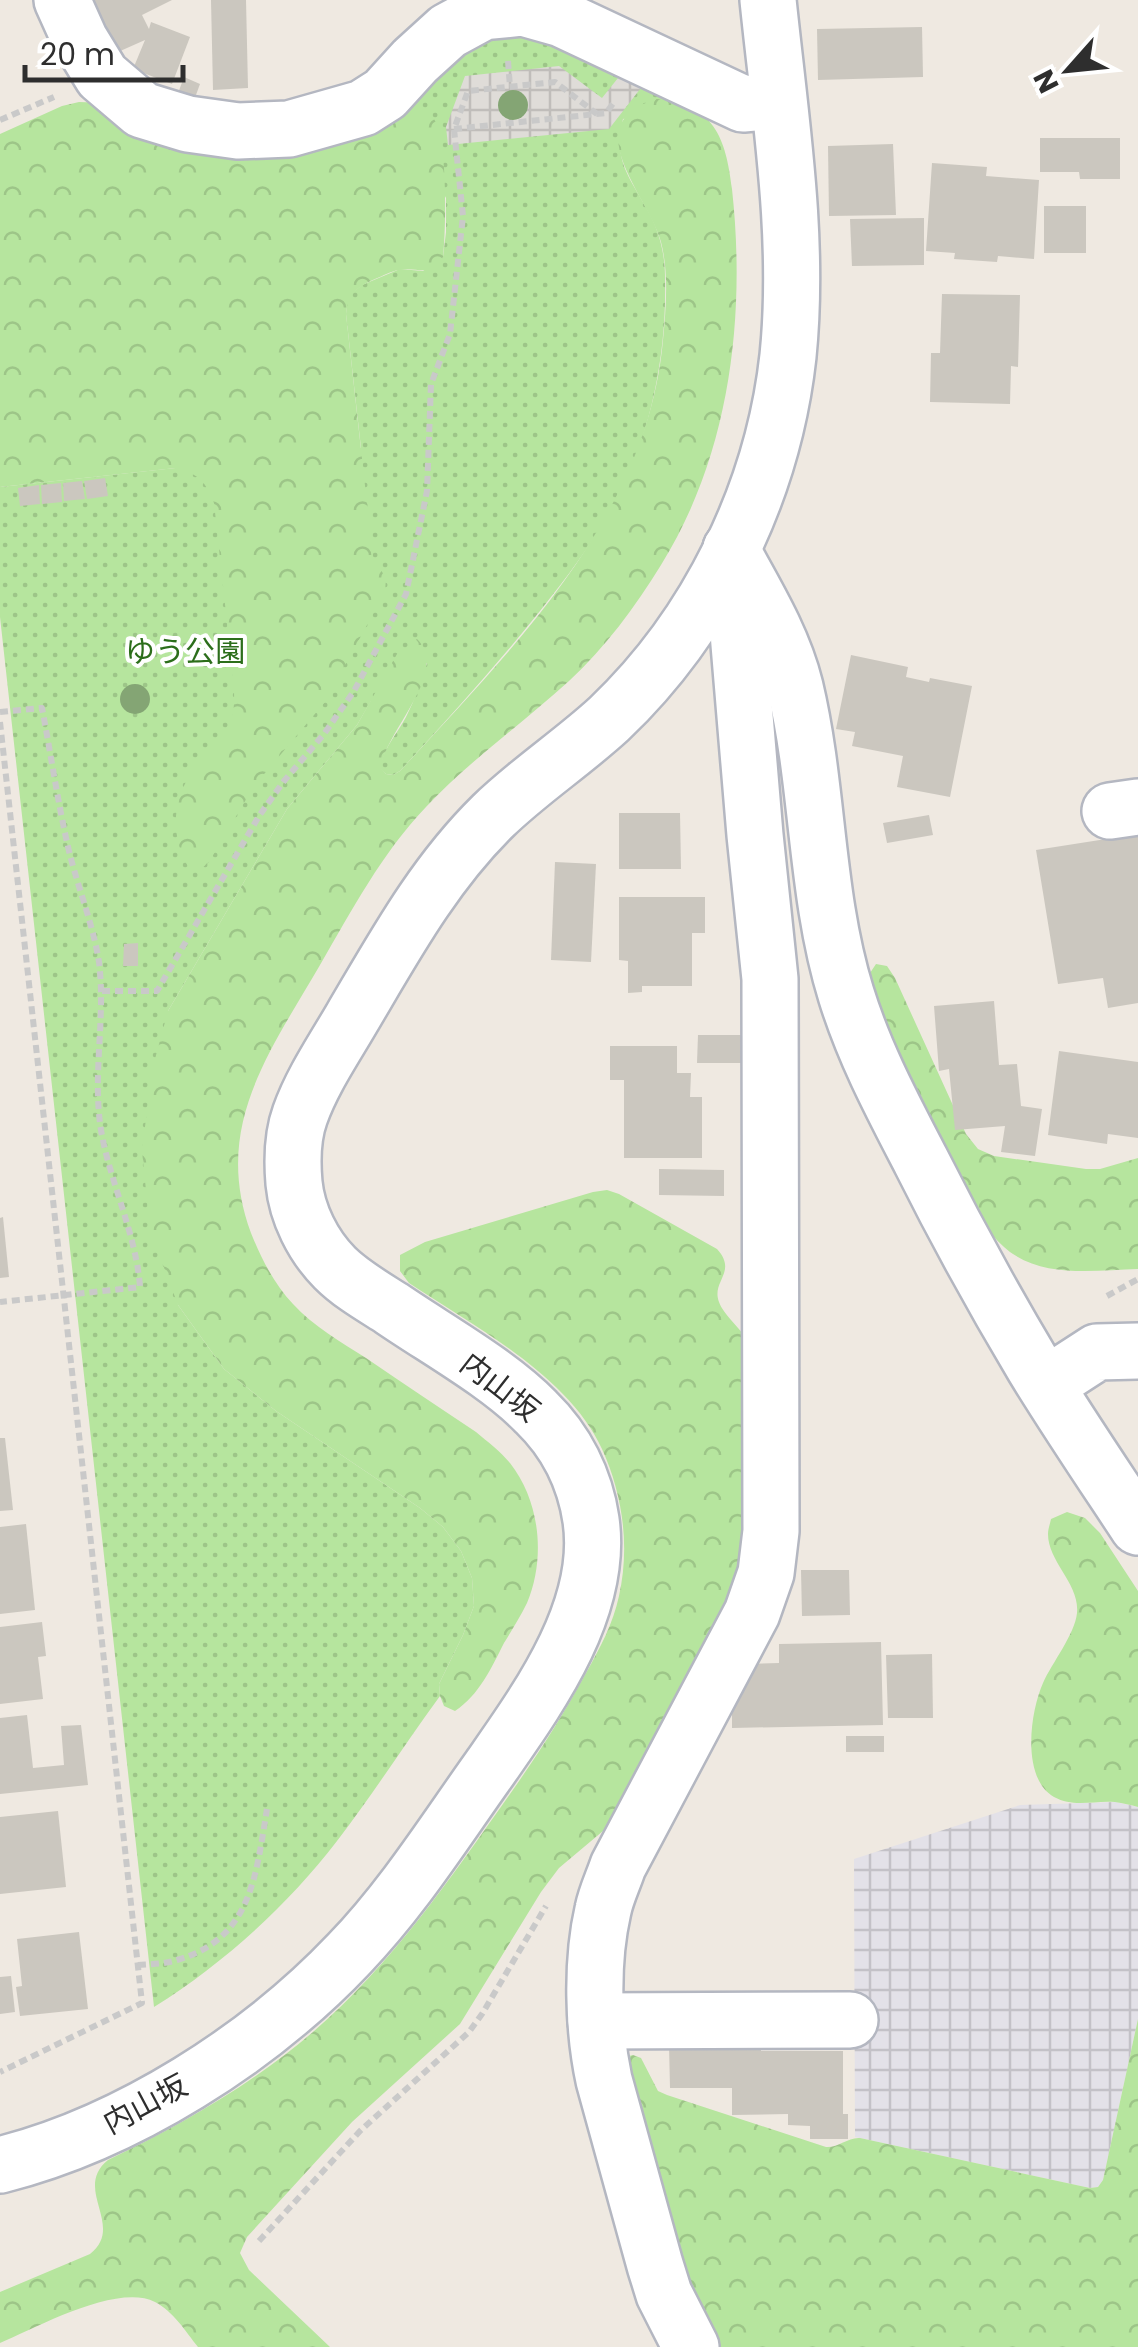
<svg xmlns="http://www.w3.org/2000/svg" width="1138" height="2347" viewBox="0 0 1138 2347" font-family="Poppins,'Noto Sans JP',sans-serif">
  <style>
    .industrial { fill: url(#industrial-grid) }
    .green { fill: url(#green-dots) }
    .forest { fill: url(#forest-crowns) }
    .plaza { fill: url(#plaza-grid) }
    .building { fill: #cbc7bf }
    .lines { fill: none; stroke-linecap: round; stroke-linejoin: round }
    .street-casing { stroke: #b4b7c1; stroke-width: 60 }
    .secondary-casing { stroke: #b4b7c1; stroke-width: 60 }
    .path { stroke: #c9c9c9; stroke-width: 6; stroke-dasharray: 8 5; stroke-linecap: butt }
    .street { stroke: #fff; stroke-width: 55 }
    .secondary { stroke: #fff; stroke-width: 55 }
    .tree { fill: #84a574 }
    .labels { text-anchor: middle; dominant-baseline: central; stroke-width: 8; stroke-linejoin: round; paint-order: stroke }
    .park-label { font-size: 30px; fill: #2c6e1b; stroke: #fff }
    .street-label { font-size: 30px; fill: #2e2e2e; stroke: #fff }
  </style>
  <defs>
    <pattern id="industrial-grid" width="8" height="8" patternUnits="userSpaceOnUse" patternTransform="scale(2.5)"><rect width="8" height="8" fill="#e3e1e8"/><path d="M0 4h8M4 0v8" fill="none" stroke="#c3c1c7"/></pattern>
    <pattern id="green-dots" width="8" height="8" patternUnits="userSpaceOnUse" patternTransform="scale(2.5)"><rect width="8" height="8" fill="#b6e59e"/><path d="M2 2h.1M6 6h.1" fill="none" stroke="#9dc588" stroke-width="1.8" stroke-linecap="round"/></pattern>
    <pattern id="forest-crowns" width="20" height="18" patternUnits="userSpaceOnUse" patternTransform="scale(2.5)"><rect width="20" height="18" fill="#b6e59e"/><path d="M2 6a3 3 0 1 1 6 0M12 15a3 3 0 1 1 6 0" fill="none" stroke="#9dc588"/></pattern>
    <pattern id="plaza-grid" width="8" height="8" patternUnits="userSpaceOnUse" patternTransform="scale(2.5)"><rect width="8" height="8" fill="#dfdcd8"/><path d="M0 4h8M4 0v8" fill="none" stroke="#c0bdba"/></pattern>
  </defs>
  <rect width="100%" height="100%" fill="#efe9e1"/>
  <polygon class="industrial" points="1116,1802 1138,1807 1138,2019 1103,2180 1098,2187 1090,2188 855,2137 854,1859 1020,1805"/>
  <path class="green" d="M520 32 553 41 690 105 623 119C613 161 629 176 648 211 659 230 665 254 665 276 667 349 653 425 621 491 599 535 571 572 540 611 496 666 448 719 400 771L393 775 386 774 380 769C382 750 397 734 406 717 415 699 421 682 427 663L371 701 357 725 287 809 168 1011 178 1305 224 1369 276 1411 420 1508 443 1527 461 1551 472 1578 474 1606 463 1635 439 1684 440 1696C405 1744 373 1794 337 1841 287 1906 224 1963 154 2007L0 617V487L361 448 346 314 347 302 352 293 362 285 400 269 423 271 443 257 446 232V198L400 113 462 51 490 35Z"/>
  <g class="forest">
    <path d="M657 99C714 104 726 138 732 189 746 317 730 454 661 565 635 607 605 648 569 681 522 724 470 760 426 807 382 853 352 910 320 965 269 1053 212 1127 251 1233 261 1258 274 1284 293 1304 313 1326 341 1342 366 1358 402 1383 439 1407 476 1432 488 1442 500 1451 510 1463 540 1501 546 1558 527 1603 520 1617 512 1630 504 1643 491 1669 479 1695 455 1711L444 1706 440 1696 439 1684 463 1635 474 1606 472 1578 461 1551 443 1527 420 1508 276 1411 224 1369 178 1305 150 1230 142 1151 152 1070 168 1011 287 809 357 725 397 654 417 639C451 673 383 733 381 769L386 774 393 775 400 771C514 647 647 517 663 340 666 308 669 273 661 242 648 195 574 123 657 99Z"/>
    <path d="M79 102 400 113 422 108C425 111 431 115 434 119 448 140 446 230 443 257 430 279 418 266 399 270 391 271 383 276 375 279 357 287 348 294 346 314L373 558 386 578 385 592 325 702 254 786 209 862 200 870 189 868C172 841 171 804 189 777 202 756 222 742 231 719 235 710 234 698 234 687L214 503C205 481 200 475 176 468L0 487V134L62 106Z"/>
    <path d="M876 964 887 966 895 978 966 1134 978 1149 994 1156 1086 1169H1100L1138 1158V1269C1098 1270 1049 1278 1013 1254 1005 1249 997 1240 990 1233L888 1031 872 987 870 973Z"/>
    <path d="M607 1190 619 1194 717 1249C738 1272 711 1281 719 1302 723 1314 741 1329 748 1341L746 1569 621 1812 603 1831 559 1868 541 1892 460 2024 352 2122 247 2237 240 2253 249 2270 330 2347H198C186 2332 173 2311 155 2302 117 2283 38 2327 0 2343V2292L90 2254C126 2226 72 2189 108 2160 181 2125 251 2085 313 2032 392 1964 450 1879 510 1794 539 1753 562 1717 586 1673 600 1648 613 1624 619 1596 630 1547 623 1495 602 1449 568 1375 475 1327 409 1283L400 1271V1255L425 1242 593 1192Z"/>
    <path d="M1067 1512 1085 1518 1100 1533 1138 1591V1807C1131 1805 1123 1803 1115 1802 1095 1800 1074 1808 1054 1797 1021 1778 1030 1712 1043 1683 1052 1663 1075 1634 1077 1613 1080 1584 1048 1562 1048 1534 1048 1529 1050 1524 1051 1519Z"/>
    <path d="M1138 2019V2347H714L695 2313 625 2057 633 2055 641 2058 658 2091 667 2095 826 2147C838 2148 848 2137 860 2138L1090 2188 1098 2187 1103 2180Z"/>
  </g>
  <polygon class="plaza" points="559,66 602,98 622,73 644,84 609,129 448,145 446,127 465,76"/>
  <g class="building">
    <polygon points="93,0 172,0 142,15 149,29 151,22 190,37 172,84 133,69 145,40 118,52"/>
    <polygon points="211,0 246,0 248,88 213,90"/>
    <polygon points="922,27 923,77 818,80 817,29"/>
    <polygon points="184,77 200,84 193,103 177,96"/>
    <polygon points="1040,138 1120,138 1120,179 1080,179 1079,172 1040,172"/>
    <polygon points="893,144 896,215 829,216 828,146"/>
    <polygon points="932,163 987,167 986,176 1039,180 1034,259 998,256 997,262 954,259 955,253 926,251"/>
    <rect x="1044" y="206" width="42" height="47"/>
    <polygon points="924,218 924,265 852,266 850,219"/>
    <polygon points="942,294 1020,295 1018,367 1011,366 1010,404 930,402 931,353 940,353"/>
    <polygon points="105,478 108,496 87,499 84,481"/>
    <polygon points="82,481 85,499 64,501 63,483"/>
    <polygon points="61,483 62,502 42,504 41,485"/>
    <polygon points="39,485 40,504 20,506 18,488"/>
    <polygon points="851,655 908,667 906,677 929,682 930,678 972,686 950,797 897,787 903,756 852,746 855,732 836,729"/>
    <polygon points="619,813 680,813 681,869 619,869"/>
    <polygon points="929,815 933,835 887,843 883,823"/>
    <polygon points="1138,834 1138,1003 1108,1008 1103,978 1058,984 1036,850"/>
    <polygon points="555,862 596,864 591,962 551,960"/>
    <polygon points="619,897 705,897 705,933 692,933 692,986 642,986 642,992 628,993 628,961 619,960"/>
    <polygon points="138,943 138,966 123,966 124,944"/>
    <polygon points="994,1001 999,1065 1017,1064 1021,1106 1042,1109 1035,1156 1001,1152 1005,1126 955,1130 949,1069 939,1071 934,1006"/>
    <polygon points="698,1035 745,1035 744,1063 697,1063"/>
    <polygon points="610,1046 677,1046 677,1073 691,1073 690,1097 702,1097 702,1158 624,1158 624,1080 610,1080"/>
    <polygon points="1059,1051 1138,1062 1138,1138 1108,1134 1107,1144 1048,1135"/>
    <polygon points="659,1169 724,1170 724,1196 659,1195"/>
    <polygon points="3,1217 9,1277 0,1278 0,1218"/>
    <polygon points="0,1438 5,1438 13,1510 0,1511"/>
    <polygon points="26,1524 35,1610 0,1614 0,1527"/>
    <polygon points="801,1570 849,1570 850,1615 802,1616"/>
    <polygon points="42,1622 46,1656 38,1657 43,1699 0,1704 0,1627"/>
    <polygon points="881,1642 883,1725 732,1728 732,1695 741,1694 740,1664 779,1663 779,1644"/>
    <polygon points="932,1654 933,1718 888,1718 886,1655"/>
    <polygon points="27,1715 33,1768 64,1765 61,1726 81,1725 88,1785 0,1794 0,1718"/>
    <rect x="846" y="1736" width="38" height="16"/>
    <polygon points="58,1811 66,1887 0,1894 0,1817"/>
    <polygon points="79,1932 88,2009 20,2016 16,1987 22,1986 17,1939"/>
    <polygon points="11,1976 15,2012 0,2014 0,1977"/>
    <polygon points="761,2044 761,2051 843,2051 843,2114 848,2114 848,2139 810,2139 810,2126 788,2125 788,2114 732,2115 732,2088 670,2088 669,2045"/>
  </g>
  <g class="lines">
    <defs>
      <g id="street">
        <polyline points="62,0 80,40 102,76 142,110 188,124 238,131 289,129 363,108 385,94 415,61 448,31 483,12 523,8 562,19 743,104 778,101"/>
        <polyline points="1110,811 1138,807"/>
        <polyline points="1046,1385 1097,1352 1138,1351"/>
        <polyline points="596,2021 850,2020"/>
        <path d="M691 2347 664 2294 655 2265 604 2080C593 2029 591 1962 603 1910 606 1895 613 1881 618 1866L752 1613 766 1573 771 1531 770 979 755 835 731 549"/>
      </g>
      <g id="secondary">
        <path d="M731 549C755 593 783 638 795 687 819 788 815 894 846 994 864 1053 893 1107 921 1161 956 1231 994 1300 1034 1367 1067 1421 1103 1474 1138 1527"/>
        <path d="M0 2165C127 2133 259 2049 349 1954 403 1898 445 1831 490 1768 538 1699 604 1609 591 1520 585 1479 566 1441 536 1412 498 1373 436 1339 391 1308 372 1296 351 1284 335 1268 313 1246 297 1214 294 1183 292 1160 292 1137 300 1115 312 1081 334 1049 352 1018 394 947 433 875 493 816 529 781 572 753 609 719 708 625 773 492 788 356 800 238 780 117 768 0"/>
      </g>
    </defs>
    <use href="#street" class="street-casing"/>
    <use href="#secondary" class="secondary-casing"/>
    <g class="path">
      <polyline points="508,61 510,87"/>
      <polyline points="0,120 54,97"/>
      <polyline points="454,129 606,113 615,101"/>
      <path d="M0 712 42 708C51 755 58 804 69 851 78 888 93 924 99 962 106 1018 92 1074 101 1130 110 1183 136 1233 140 1287L0 1302"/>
      <polyline points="0,722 142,2003 0,2072"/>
      <polyline points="102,991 157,991 259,816 284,781 324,734 354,691 406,594 427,491 431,384 450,334 463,216 454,129 468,91 555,82 597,114"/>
      <polyline points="1107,1296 1138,1279"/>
      <path d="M138 1965C151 1964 165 1964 177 1960 252 1939 256 1874 267 1809"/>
      <polyline points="259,2241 360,2131 469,2032 482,2014 546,1906"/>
    </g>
    <use href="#street" class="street"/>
    <use href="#secondary" class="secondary"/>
  </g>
  <g class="tree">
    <circle cx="513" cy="105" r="15"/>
    <circle cx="135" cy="699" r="15"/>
  </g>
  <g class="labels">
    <g class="park-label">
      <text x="185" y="651">ゆう公園</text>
    </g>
    <g class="street-label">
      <text transform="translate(500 1387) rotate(38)">内山坂</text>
      <text transform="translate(145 2104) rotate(-28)">内山坂</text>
    </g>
  </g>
  <g transform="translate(1068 70) rotate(243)" stroke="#ffffff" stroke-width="8" paint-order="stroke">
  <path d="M0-8L18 38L0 25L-18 38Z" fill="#2e2e2e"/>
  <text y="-15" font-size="28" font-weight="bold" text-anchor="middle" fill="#2e2e2e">N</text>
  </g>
  <path d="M25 65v15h158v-15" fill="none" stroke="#2e2e2e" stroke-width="5"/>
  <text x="40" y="65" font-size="30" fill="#2e2e2e" stroke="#ffffff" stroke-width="8" paint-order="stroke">20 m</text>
</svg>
